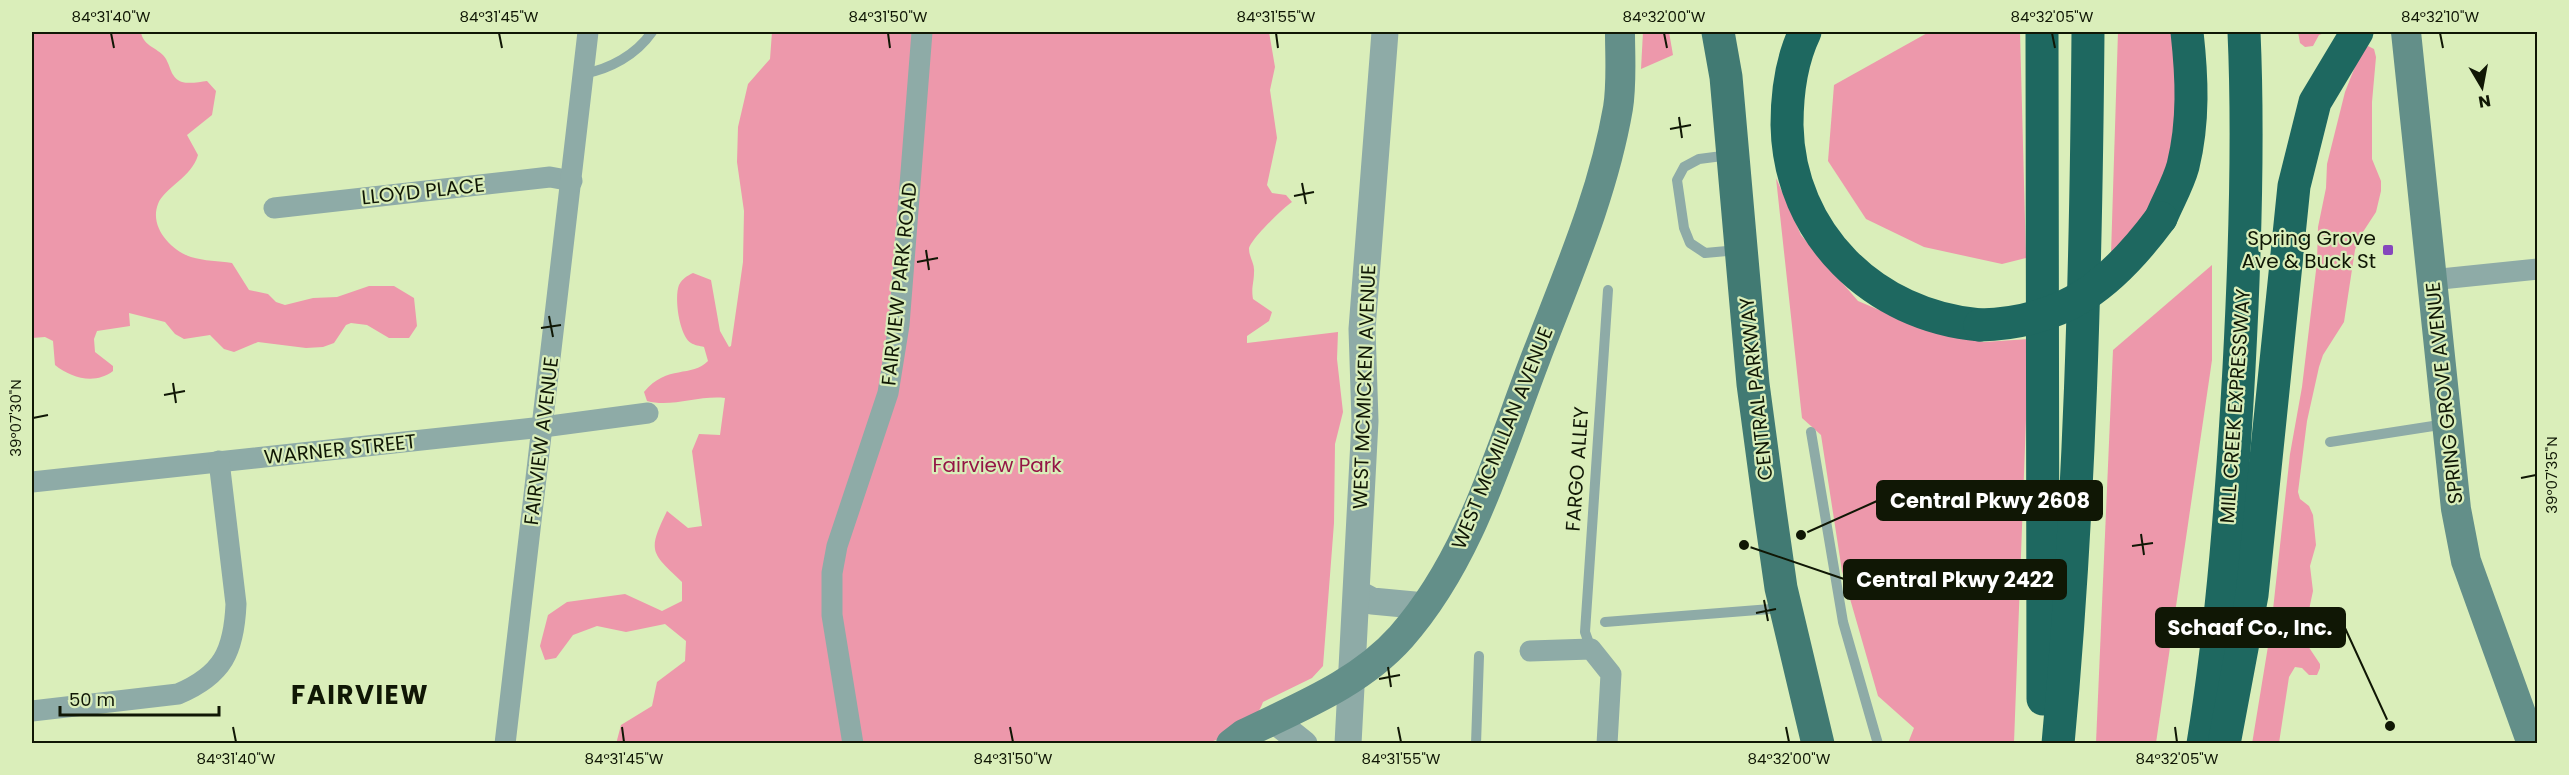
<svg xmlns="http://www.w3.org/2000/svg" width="2569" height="775" viewBox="0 0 2569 775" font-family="Poppins,sans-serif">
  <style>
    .green { fill: #ed98ab }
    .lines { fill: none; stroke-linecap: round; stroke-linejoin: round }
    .service { stroke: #8eaba7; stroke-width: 10 }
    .minor { stroke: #8eaba7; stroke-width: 21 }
    .tertiary { stroke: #8eaba7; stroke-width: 27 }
    .secondary { stroke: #638f89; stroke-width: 30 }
    .primary { stroke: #417a73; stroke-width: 33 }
    .motorway { stroke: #1e6860; stroke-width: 33 }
    .motorway-bridge { stroke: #1e6860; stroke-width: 33 }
    .ticks { fill: none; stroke: #101705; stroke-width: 2 }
    .poi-dot { fill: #8547bd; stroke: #daeeba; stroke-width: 2 }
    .labels { text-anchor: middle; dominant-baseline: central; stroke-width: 4.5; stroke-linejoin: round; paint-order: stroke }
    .street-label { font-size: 20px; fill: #101705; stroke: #daeeba }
    .poi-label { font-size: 20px; fill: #101705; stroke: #daeeba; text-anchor: end }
    .park-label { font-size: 20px; fill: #941546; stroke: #daeeba }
    .district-label { font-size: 26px; font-weight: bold; letter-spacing: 1.5px; fill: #101705; stroke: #daeeba }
    .leader { fill: none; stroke: #101705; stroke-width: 2 }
    .callout-dot { fill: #101705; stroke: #daeeba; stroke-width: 2 }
    .callout { fill: #101705; stroke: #101705; stroke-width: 2 }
    .callout-label { font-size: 21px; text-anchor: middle; font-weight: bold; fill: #fff }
    .neatline { fill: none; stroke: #101705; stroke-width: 2 }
    .ticks-label { font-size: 15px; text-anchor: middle; fill: #101705 }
  </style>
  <rect width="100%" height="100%" fill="#daeeba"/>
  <g class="green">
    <path d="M32 32H141C143 47 160 48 166 59 171 68 171 78 182 82 189 84 200 82 207 81L216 91 212 115 187 135 198 155C192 177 164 188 158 204 149 227 171 250 191 257 204 261 219 261 232 263L249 290 268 294 276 302 285 305 313 298 337 297 369 286H394L414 298 417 326 409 338H389L367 325 351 323 346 325 334 343 323 347 306 348 258 342 234 352 224 349 210 335 184 339 175 334 165 322 129 313 130 326 97 331 94 339 95 352 113 366V371C95 385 71 378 55 365L53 341 45 337 32 338Z"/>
    <path d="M772 32H1269L1275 67 1270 90 1277 138 1267 185 1272 193 1286 195 1292 202C1283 208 1249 241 1249 249 1249 257 1255 264 1254 272 1254 283 1251 287 1253 299L1272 312 1269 321 1247 336V343L1338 332 1337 359 1343 412 1335 444 1334 523 1323 666 1312 678 1263 702C1256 724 1226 739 1205 743L616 744 621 725 652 706 657 682 685 661 686 641 665 624 626 632 597 626 573 635 556 658 545 660 540 646 548 615 567 602 625 594 662 611 682 601V582C651 552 647 552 667 511L688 528 702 526 692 451 699 434 720 435 725 398C699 395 671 408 647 401L644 392C667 364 692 378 708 361L704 347C700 346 694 345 691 343 679 335 674 297 679 285 683 278 687 276 693 273L711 280 720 331 729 347 731 346 743 262 744 211 737 162 738 127 748 84 770 59Z"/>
    <polygon points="1643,32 1669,32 1673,55 1641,69"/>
    <polygon points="1929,32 2020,32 2026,258 2002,264 1924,247 1866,219 1828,161 1834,85"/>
    <polygon points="2118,32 2172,32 2179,80 2170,160 2139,231 2111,254"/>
    <polygon points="2298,32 2327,32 2319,35 2313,46 2305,47 2300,43"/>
    <polygon points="2368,46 2374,49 2376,57 2372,102 2372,159 2381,181 2381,191 2376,212 2359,238 2355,250 2344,322 2323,355 2319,367 2307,421 2298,492 2300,499 2309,506 2313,515 2316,545 2310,566 2313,591 2306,624 2308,646 2320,664 2320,668 2317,675 2309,675 2302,668 2295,667 2289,677 2279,743 2252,744 2271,628 2290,454 2302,387 2317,262 2318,227 2326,188 2327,164 2345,92 2360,54"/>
    <polygon points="1776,178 1801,235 1858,301 1929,331 1984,342 2029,339 2014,743 1908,743 1914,728 1878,696 1842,571 1821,435 1802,418"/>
    <polygon points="2212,265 2212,360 2156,743 2096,743 2113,350"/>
  </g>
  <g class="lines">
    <g class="service">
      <path d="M583 74C610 69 636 55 652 32"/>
      <polyline points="1730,155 1699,159 1684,167 1677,180 1684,228 1690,243 1705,253 1738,250"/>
      <polyline points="1811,432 1843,622 1878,744"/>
      <polyline points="2330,442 2446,424"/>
      <polyline points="1605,622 1782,608"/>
      <polyline points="1591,649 1585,632 1608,290"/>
      <polyline points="1476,744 1479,656"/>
    </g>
    <g class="minor">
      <polyline points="274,208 550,177 572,181"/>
      <polyline points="2431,280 2538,269"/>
      <polyline points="32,482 543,427 648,413"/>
      <polyline points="1530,651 1591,649 1611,674 1607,744"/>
      <path d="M32 711 178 694C223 675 234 651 236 604L219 461"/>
      <polyline points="505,744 588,32"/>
      <polyline points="853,744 832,615 832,573 837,546 888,393 899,325 922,32"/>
    </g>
    <g class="tertiary">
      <polyline points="1357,593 1372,601 1425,606"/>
      <polyline points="1274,720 1304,744"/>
      <polyline points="1348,744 1365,421 1362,329 1385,32"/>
    </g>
    <g class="secondary">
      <polyline points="2406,32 2456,509 2466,561 2532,744"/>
      <path d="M1231 744 1244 734C1299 707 1359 684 1401 637 1470 559 1499 453 1536 357 1567 276 1603 195 1618 108 1622 84 1620 57 1620 32"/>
    </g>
    <polyline class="primary" points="1718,32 1726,77 1753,384 1770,511 1781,588 1818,744"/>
    <g class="motorway">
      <path d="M1805 32C1791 61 1787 92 1787 125 1789 234 1874 316 1980 325"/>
      <polyline points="2042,32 2043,699"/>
      <path d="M2161 218C2168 201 2178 184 2183 166 2194 121 2192 77 2187 32"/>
      <path d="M2058 744C2080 507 2086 269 2088 32"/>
      <path d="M2203 744C2223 620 2232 493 2239 368 2245 256 2249 143 2244 32"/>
      <polyline points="2224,744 2252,595 2294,186 2315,102 2357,32"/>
    </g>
    <path class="motorway-bridge" d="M1980 325C2065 323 2113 283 2161 218"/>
  </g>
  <path class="ticks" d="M111 33 114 48M499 33 502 48M888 33 890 48M1276 33 1278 48M1664 33 1667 48M2052 33 2055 48M2440 33 2443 48M1679 117 1682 138M1670 129 1691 125M1302 183 1306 204M1294 196 1314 192M926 250 929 270M917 262 938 258M549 316 553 337M541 328 561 325M173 383 176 403M164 395 185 391M33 418 48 415M2521 478 2536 475M2141 534 2144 555M2132 546 2153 543M1764 600 1768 621M1756 613 1776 609M1388 667 1391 687M1379 679 1400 675M233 727 236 742M622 727 624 742M1010 727 1013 742M1398 727 1401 742M1786 727 1789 742M2175 727 2177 742"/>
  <rect class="poi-dot" x="2382" y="244" width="12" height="12" rx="3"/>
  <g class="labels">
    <g class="street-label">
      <text transform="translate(423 191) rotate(-6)">LLOYD PLACE</text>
      <text transform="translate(899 284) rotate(-84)">FAIRVIEW PARK ROAD</text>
      <text transform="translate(1364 387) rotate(-88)">WEST MCMICKEN AVENUE</text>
      <text transform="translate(1756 389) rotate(-96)">CENTRAL PARKWAY</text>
      <text transform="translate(2444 393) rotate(-96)">SPRING GROVE AVENUE</text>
      <text transform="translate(2235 406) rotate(-86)">MILL CREEK EXPRESSWAY</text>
      <text transform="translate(1502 438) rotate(-68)">WEST MCMILLAN AVENUE</text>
      <text transform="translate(541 441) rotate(-83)">FAIRVIEW AVENUE</text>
      <text transform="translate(340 449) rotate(-6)">WARNER STREET</text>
      <text transform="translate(1577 469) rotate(-86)">FARGO ALLEY</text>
    </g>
    <g class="poi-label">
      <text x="2376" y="238">Spring Grove<tspan x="2376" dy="23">Ave &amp; Buck St</tspan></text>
    </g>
    <g class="park-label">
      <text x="997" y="465">Fairview Park</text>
    </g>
    <g class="district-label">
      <text x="360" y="695">FAIRVIEW</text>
    </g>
  </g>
  <path class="leader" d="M1801 535L1877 501M1744 545L1844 579M2390 726L2345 628"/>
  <g class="callout-dot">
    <circle cx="1801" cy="535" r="6"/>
    <circle cx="1744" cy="545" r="6"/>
    <circle cx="2390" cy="726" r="6"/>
  </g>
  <g class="callout">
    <rect x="1877" y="481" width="225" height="39" rx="6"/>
    <rect x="1844" y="560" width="222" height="39" rx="6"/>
    <rect x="2156" y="608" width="189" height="39" rx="6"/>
  </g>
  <g class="callout-label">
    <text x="1990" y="508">Central Pkwy 2608</text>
    <text x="1955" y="587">Central Pkwy 2422</text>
    <text x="2250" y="635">Schaaf Co., Inc.</text>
  </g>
  <rect width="2569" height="775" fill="none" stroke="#daeeba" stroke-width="66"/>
  <g transform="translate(2482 87) rotate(170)" stroke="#daeeba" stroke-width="4.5" paint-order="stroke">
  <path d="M0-4.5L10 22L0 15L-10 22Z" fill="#101705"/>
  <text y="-9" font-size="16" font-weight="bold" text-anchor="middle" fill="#101705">N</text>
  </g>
  <path d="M60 706v9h159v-9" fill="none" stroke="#101705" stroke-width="3"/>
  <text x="69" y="706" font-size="18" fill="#101705" stroke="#daeeba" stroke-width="4.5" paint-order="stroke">50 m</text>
  <rect x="33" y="33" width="2503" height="709" class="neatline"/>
  <g class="ticks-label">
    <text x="111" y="22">84°31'40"W</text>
    <text x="499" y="22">84°31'45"W</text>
    <text x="888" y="22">84°31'50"W</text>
    <text x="1276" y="22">84°31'55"W</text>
    <text x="1664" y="22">84°32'00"W</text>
    <text x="2052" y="22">84°32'05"W</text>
    <text x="2440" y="22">84°32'10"W</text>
    <text transform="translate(16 418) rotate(-90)" y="5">39°07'30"N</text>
    <text transform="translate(2552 475) rotate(-90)" y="5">39°07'35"N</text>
    <text x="236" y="764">84°31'40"W</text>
    <text x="624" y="764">84°31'45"W</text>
    <text x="1013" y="764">84°31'50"W</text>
    <text x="1401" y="764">84°31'55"W</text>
    <text x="1789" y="764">84°32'00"W</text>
    <text x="2177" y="764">84°32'05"W</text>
  </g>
</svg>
